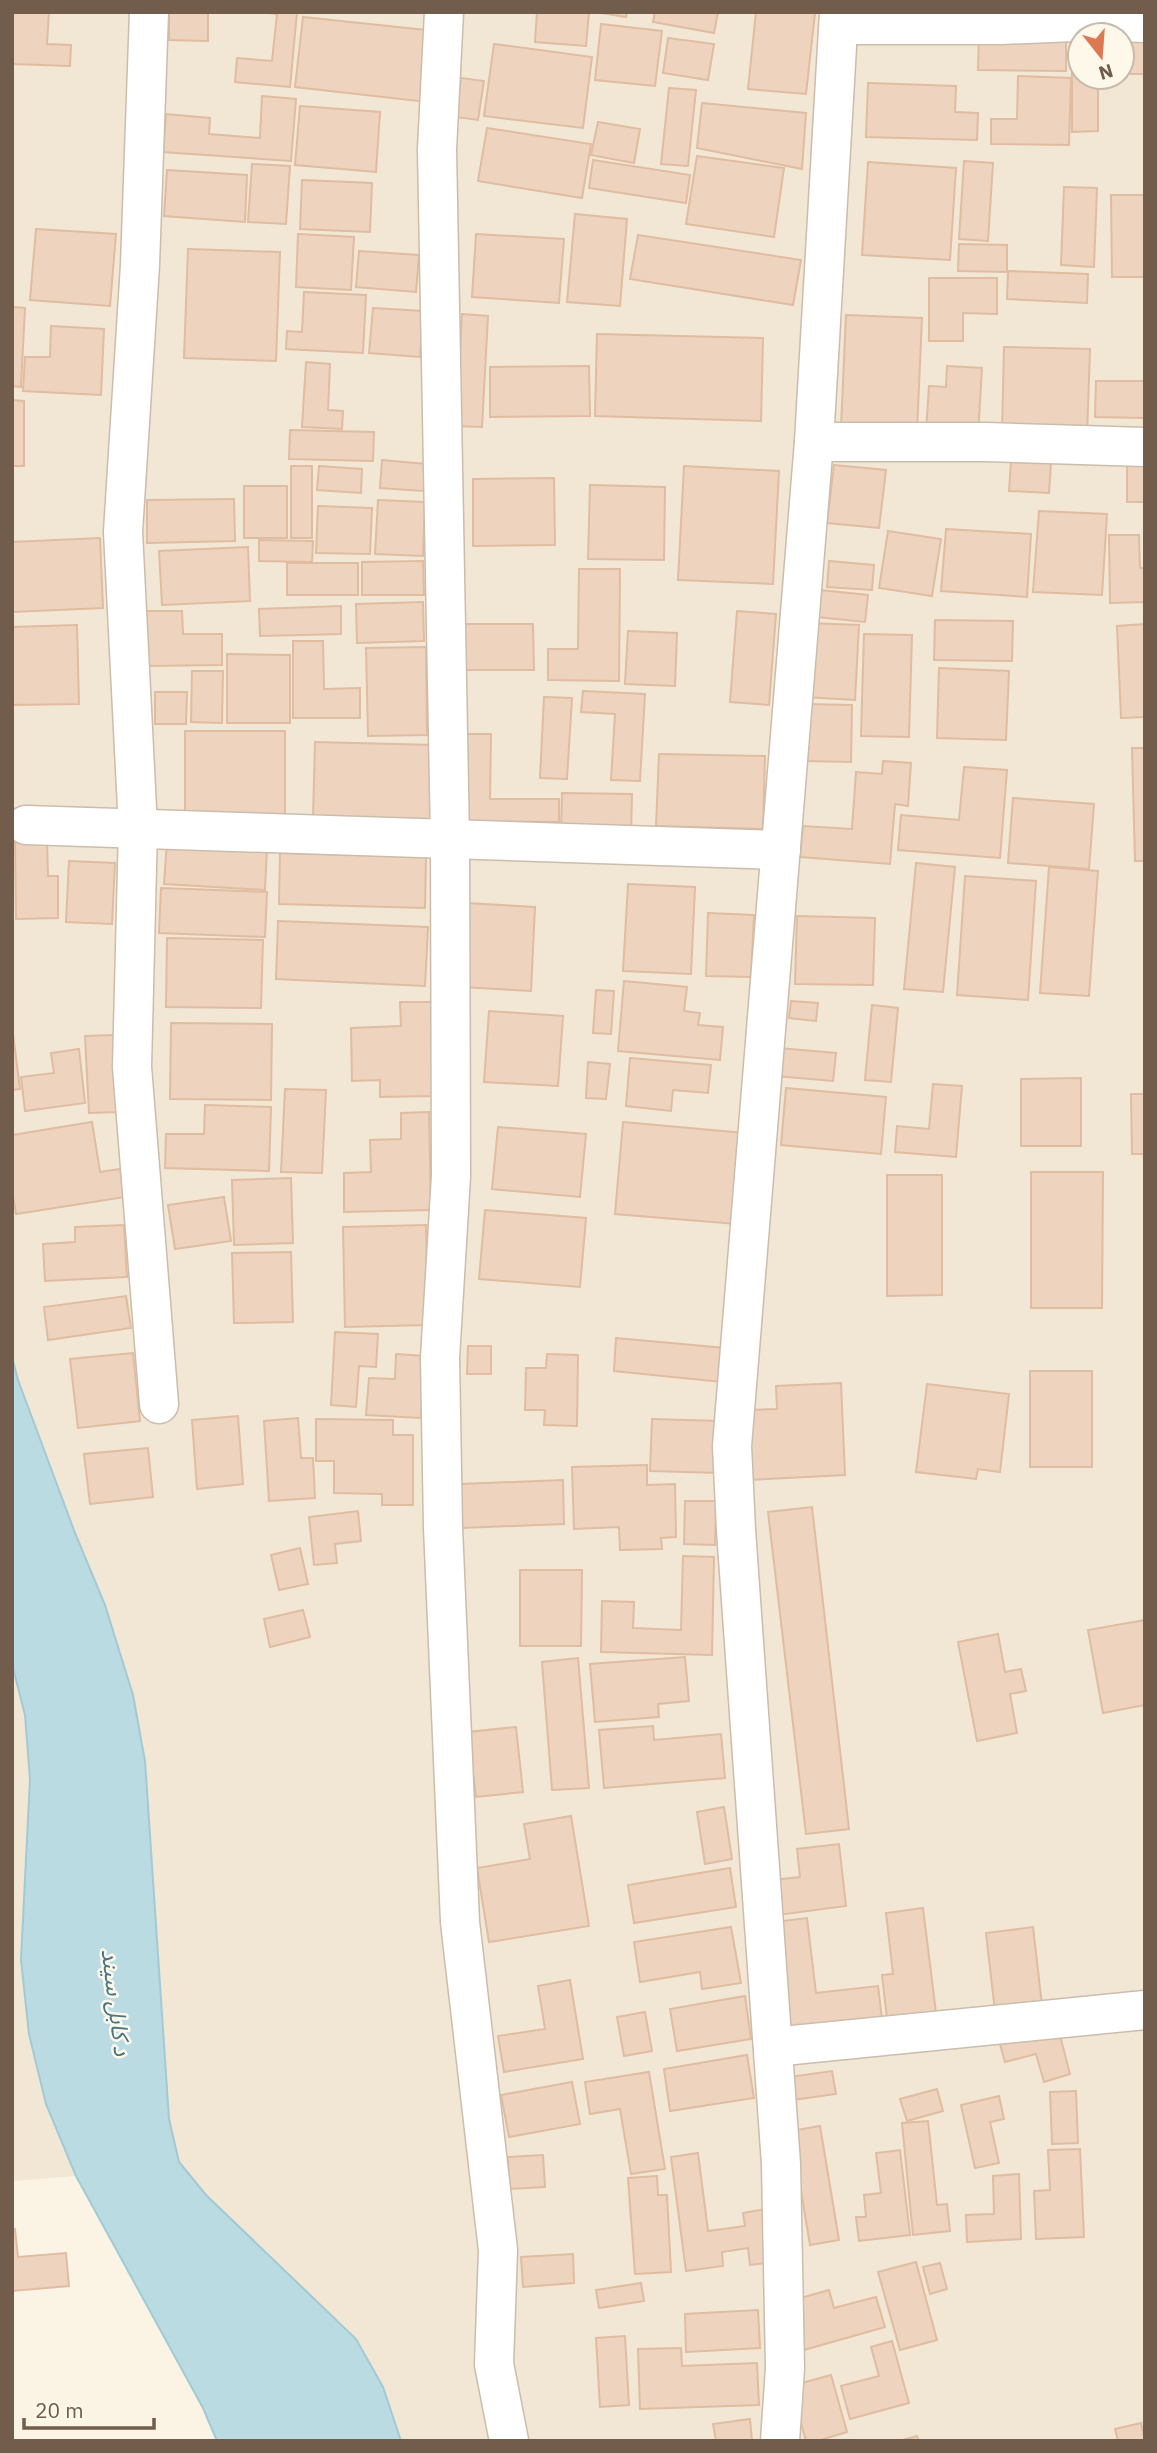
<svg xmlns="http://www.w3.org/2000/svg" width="1157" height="2453" viewBox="0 0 1157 2453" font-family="'IBM Plex Sans','Noto Sans Arabic',sans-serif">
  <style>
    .residential { fill: #f2e6d4; fill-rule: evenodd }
    .water { fill: #bbdbe3; stroke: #a2cad4; stroke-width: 2 }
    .building { fill: #eed4bf; stroke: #e0bca0; stroke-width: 2 }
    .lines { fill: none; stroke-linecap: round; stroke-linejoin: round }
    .minor-casing { stroke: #ccbcac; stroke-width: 41 }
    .minor { stroke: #fff; stroke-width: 38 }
    .labels { text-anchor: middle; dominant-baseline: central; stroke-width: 5; stroke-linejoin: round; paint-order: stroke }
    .water-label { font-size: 23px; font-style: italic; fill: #477684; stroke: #fef8eb }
  </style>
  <rect width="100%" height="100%" fill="#fbf4e5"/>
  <g class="residential">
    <path d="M12 12H1145V2441H401L383 2387 239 2228 206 2195 179 2162 169 2119 145 1761 133 1695 105 1605 75 1533 18 1380 12 1357ZM1080 35H1122V77H1080Z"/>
    <polygon points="12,1664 25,1715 30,1779 21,1960 46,2104 76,2176 12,2181"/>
  </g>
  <polygon class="water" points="12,1357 18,1380 75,1533 105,1605 133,1695 145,1761 169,2119 179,2162 206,2195 356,2339 383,2387 401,2441 217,2441 203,2408 76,2176 46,2104 29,2034 21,1960 30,1779 25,1715 12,1664"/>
  <g class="building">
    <polygon points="12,12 49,12 47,44 71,45 70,66 12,64"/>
    <polygon points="169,12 208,12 208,41 169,40"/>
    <polygon points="259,12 297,12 290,87 235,82 237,58 272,61 277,14"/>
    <polygon points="537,12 589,12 586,46 535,42"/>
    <polygon points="596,12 627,12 626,17"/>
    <polygon points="655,12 718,12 714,33 653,22"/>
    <polygon points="756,12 815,13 806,94 748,89"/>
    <polygon points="303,17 435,31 427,102 295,87"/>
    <polygon points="601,24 662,31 655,86 595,80"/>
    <polygon points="1122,35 1145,36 1145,74 1122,74"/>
    <polygon points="979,36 1066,37 1066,71 978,70"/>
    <polygon points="668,38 714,44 708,80 663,73"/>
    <polygon points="1072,38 1080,38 1080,77 1098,77 1098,131 1072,132"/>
    <polygon points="494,44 592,57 583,128 484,116"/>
    <polygon points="1018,76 1071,78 1069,145 991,144 991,119 1017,119"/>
    <polygon points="461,78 484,81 478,120 456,117"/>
    <polygon points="868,83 956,86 955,112 978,113 977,140 866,137"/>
    <polygon points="669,88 696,90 688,166 661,164"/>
    <polygon points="262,96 296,99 291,161 163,152 166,114 210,118 209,134 260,138"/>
    <polygon points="702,103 806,113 802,169 697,148"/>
    <polygon points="300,106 380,112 376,172 295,165"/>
    <polygon points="598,122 640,129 634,163 591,155"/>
    <polygon points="487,128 591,144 582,198 478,181"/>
    <polygon points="697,156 784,168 774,237 686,224"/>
    <polygon points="593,160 690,175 686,203 589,188"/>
    <polygon points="964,161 993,163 988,241 959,239"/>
    <polygon points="868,162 956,168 950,260 862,255"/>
    <polygon points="252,164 290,166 286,224 248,222"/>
    <polygon points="167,170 247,175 245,222 164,216"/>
    <polygon points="302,180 372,183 370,232 300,229"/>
    <polygon points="1064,187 1097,188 1094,267 1061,265"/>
    <polygon points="1111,195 1145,195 1145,277 1112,277"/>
    <polygon points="575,214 627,219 620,306 567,302"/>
    <polygon points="36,229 116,234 110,306 30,300"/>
    <polygon points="298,234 354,237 351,290 296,287"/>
    <polygon points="476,234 564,239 559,303 472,297"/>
    <polygon points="638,235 801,260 793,305 630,279"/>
    <polygon points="959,244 1007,245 1007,272 958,271"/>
    <polygon points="188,249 280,252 276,361 184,358"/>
    <polygon points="359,251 419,255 416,292 356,287"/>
    <polygon points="1008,271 1088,274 1087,303 1007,299"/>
    <polygon points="929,278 997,278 997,314 963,313 963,341 929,341"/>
    <polygon points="304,292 366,295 363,353 286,349 287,331 302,332"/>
    <polygon points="12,307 25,308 21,387 12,386"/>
    <polygon points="373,308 423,311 420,357 369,353"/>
    <polygon points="462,314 488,316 482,427 456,426"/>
    <polygon points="846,315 922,318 917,431 841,427"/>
    <polygon points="51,326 104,329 101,395 23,391 25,357 50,357"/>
    <polygon points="597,334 763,338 761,421 595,416"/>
    <polygon points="1004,347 1090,349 1087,436 1002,435"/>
    <polygon points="306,362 330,364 328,410 343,411 342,429 302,427"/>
    <polygon points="589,366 590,416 490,417 490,367"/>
    <polygon points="947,366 982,368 978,435 926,431 929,386 946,387"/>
    <polygon points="1096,381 1145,381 1145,418 1095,417"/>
    <polygon points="12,400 24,401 24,466 12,466"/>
    <polygon points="290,430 374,432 373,461 289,459"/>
    <polygon points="382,460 426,464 424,491 380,488"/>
    <polygon points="1011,461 1051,463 1049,493 1009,491"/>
    <rect x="1127" y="464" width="18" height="38"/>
    <polygon points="834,465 886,470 879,528 827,523"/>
    <rect x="291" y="466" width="21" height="72"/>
    <polygon points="319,466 362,469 361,493 317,490"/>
    <polygon points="684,466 779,471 773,584 678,580"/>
    <polygon points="554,478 555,545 473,546 473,479"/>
    <polygon points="590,485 665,487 664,560 588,559"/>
    <rect x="244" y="486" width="43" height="52"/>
    <polygon points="234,499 235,541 147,543 147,500"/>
    <polygon points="378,500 425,502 423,556 375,554"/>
    <polygon points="318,506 372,508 370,554 316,553"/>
    <polygon points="1039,511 1107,514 1102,595 1033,592"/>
    <polygon points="946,529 1031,534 1027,597 941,591"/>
    <polygon points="888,531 941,539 932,596 879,588"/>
    <polygon points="1109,535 1139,535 1140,568 1145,568 1145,602 1110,603"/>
    <polygon points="100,538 103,608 12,612 12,542"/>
    <polygon points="259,540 313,541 312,562 259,561"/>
    <polygon points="248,547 250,601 162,605 159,551"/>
    <polygon points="423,561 424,595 362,595 362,562"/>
    <polygon points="829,561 874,565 872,590 827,587"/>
    <rect x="287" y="563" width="71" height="32"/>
    <polygon points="579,569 620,569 619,681 548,680 548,649 578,649"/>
    <polygon points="820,590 868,595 865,622 817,617"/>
    <polygon points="423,602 424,641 357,643 356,604"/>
    <polygon points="341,606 341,634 260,636 259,609"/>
    <polygon points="146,611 182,611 183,634 222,634 222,665 146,666"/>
    <polygon points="737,611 776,614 769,705 730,702"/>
    <polygon points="935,620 1013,621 1012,661 934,660"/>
    <polygon points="809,623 859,625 855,700 804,697"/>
    <polygon points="458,624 533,624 534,670 457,670"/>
    <polygon points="1145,624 1145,717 1121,718 1117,626"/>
    <polygon points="77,625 79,704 12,705 12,627"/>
    <polygon points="628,631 677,633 675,686 625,684"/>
    <polygon points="864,634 912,635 909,737 861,736"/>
    <polygon points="293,641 323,641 324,689 360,688 360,718 293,718"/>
    <polygon points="426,647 427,735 368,736 366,648"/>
    <polygon points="227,654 290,655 290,723 227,723"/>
    <polygon points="939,668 1009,671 1006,740 937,738"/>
    <polygon points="192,671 223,671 222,723 191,722"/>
    <polygon points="583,691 645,694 640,781 611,780 615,714 581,712"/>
    <polygon points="155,692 187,692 186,724 155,724"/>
    <polygon points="544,697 572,698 567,779 540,778"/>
    <polygon points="805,704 852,705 851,762 804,761"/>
    <polygon points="185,731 285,731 285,823 185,824"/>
    <polygon points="465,734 491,734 490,799 559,799 559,822 463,821"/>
    <polygon points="315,742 434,745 432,819 313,817"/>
    <polygon points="1132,748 1145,748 1145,861 1135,861"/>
    <polygon points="659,754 765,756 763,829 656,826"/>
    <polygon points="883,761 911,763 908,806 895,804 890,864 800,857 803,826 852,829 856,772 882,774"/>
    <polygon points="964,767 1007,770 1000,858 898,850 901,815 959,820"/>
    <polygon points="562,793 632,794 631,834 561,832"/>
    <polygon points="1013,798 1094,804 1089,869 1008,863"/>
    <polygon points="47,841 48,876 58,876 58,918 16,919 15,842"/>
    <polygon points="167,841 267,848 265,890 164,884"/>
    <polygon points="280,853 426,857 425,908 279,904"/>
    <polygon points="69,861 115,863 112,924 66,922"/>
    <polygon points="916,863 955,867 943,992 904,989"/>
    <polygon points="1049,867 1098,871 1089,996 1040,993"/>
    <polygon points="965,876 1036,881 1028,1000 957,995"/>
    <polygon points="628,884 695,887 691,974 623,971"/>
    <polygon points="161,888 267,892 265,937 159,933"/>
    <polygon points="466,903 535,907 531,991 462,987"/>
    <polygon points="708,913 754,915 751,977 706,976"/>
    <polygon points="797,916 875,918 873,985 795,984"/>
    <polygon points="278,921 428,927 425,986 276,979"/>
    <polygon points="167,938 263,940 261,1008 166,1007"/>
    <polygon points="624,981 687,987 684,1011 700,1013 698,1025 723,1027 720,1060 618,1051"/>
    <polygon points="596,990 614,991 611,1034 593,1033"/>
    <polygon points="791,1001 818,1003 816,1021 789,1018"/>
    <polygon points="400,1002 431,1002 433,1096 380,1097 380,1080 352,1081 351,1028 401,1026"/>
    <polygon points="872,1005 898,1008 891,1082 865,1080"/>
    <polygon points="489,1011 563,1016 558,1086 484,1082"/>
    <polygon points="171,1023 272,1024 271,1100 170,1099"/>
    <polygon points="12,1026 20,1089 12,1090"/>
    <polygon points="114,1035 119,1112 89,1113 85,1036"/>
    <polygon points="778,1048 836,1053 833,1081 776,1076"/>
    <polygon points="79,1049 85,1103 25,1111 21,1077 54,1073 51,1053"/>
    <polygon points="630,1058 711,1065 708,1093 673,1090 671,1111 626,1106"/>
    <polygon points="588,1062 610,1064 606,1099 586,1098"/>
    <polygon points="1081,1078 1081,1146 1021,1146 1021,1079"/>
    <polygon points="933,1084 962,1086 956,1157 895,1152 897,1126 929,1129"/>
    <polygon points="786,1088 886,1097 881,1154 781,1145"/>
    <polygon points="285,1089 326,1090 322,1173 281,1172"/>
    <polygon points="1131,1094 1145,1094 1145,1154 1132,1154"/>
    <polygon points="205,1105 271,1107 269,1171 165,1168 166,1134 204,1134"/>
    <polygon points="429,1112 431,1210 344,1212 344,1173 371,1172 370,1140 401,1139 401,1113"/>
    <polygon points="92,1122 100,1172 120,1169 125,1197 16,1214 12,1190 12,1135"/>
    <polygon points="623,1122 744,1133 736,1224 615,1214"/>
    <polygon points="498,1127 586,1134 580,1197 492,1189"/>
    <polygon points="1031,1172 1103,1172 1102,1308 1031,1308"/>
    <polygon points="887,1175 942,1175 942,1295 887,1296"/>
    <polygon points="291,1178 293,1243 234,1245 232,1180"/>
    <polygon points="224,1197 231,1241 175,1249 168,1205"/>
    <polygon points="485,1210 586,1218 580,1287 479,1279"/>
    <polygon points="124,1225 127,1277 45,1281 43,1244 75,1242 75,1227"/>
    <polygon points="426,1225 428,1325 345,1327 343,1227"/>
    <polygon points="291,1252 293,1322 234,1323 232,1253"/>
    <polygon points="126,1296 131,1328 48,1340 44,1307"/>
    <polygon points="335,1332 378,1334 376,1367 359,1366 356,1407 331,1405"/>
    <polygon points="616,1338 725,1348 722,1382 614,1371"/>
    <polygon points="468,1346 491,1346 491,1374 467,1374"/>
    <polygon points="133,1353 140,1421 78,1428 70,1359"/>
    <polygon points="396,1354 425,1356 421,1418 366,1415 369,1378 395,1379"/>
    <polygon points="547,1354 578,1355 577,1426 544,1425 545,1410 525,1410 526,1368 546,1368"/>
    <rect x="1030" y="1371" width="62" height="96"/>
    <polygon points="841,1383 845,1475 748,1480 745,1410 777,1409 776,1386"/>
    <polygon points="927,1384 1009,1394 1000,1472 978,1469 976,1479 916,1472"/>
    <polygon points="238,1416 243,1484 197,1489 192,1420"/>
    <polygon points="298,1418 301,1458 313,1458 315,1498 269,1501 264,1421"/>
    <polygon points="316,1419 393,1420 393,1435 413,1435 413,1505 382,1505 382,1494 334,1493 334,1461 316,1461"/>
    <polygon points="652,1419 721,1421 720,1473 650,1471"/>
    <polygon points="148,1448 153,1497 90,1504 84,1454"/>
    <polygon points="647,1465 647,1485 675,1484 676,1537 661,1538 662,1549 620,1550 619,1527 574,1529 572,1467"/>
    <polygon points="563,1480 564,1524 461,1528 460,1484"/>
    <polygon points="685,1501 716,1501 715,1545 684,1544"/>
    <polygon points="812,1507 849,1829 806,1834 768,1512"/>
    <polygon points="358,1511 361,1541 335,1544 337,1563 314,1565 309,1517"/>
    <polygon points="300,1548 308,1584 279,1590 271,1555"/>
    <polygon points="683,1556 714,1557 712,1655 601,1652 602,1601 634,1602 633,1628 681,1630"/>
    <polygon points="520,1570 582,1570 581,1646 520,1646"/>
    <polygon points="303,1610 310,1637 270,1647 264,1619"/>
    <polygon points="1145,1620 1145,1705 1103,1713 1088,1630"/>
    <polygon points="998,1634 1005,1672 1021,1669 1026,1691 1010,1694 1017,1733 977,1741 958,1642"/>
    <polygon points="685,1657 689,1701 658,1704 659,1717 595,1722 590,1664"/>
    <polygon points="578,1658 589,1788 552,1790 542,1662"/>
    <polygon points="653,1726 654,1740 721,1734 725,1778 604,1788 599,1730"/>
    <polygon points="516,1727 523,1792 476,1797 468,1732"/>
    <polygon points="724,1807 732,1859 705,1864 697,1812"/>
    <polygon points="571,1816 589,1926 489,1942 477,1868 530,1859 524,1824"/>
    <polygon points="839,1844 846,1906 778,1915 774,1880 800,1877 797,1849"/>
    <polygon points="730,1868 736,1907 634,1923 628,1885"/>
    <polygon points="923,1908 937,2021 888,2027 882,1975 893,1974 886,1913"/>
    <polygon points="807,1918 816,1993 878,1986 882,2019 788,2031 774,1922"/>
    <polygon points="731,1927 741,1983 702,1989 700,1972 640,1982 634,1942"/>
    <polygon points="1033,1927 1043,2014 996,2020 986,1933"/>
    <polygon points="570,1980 583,2059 504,2072 498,2036 545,2029 538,1986"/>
    <polygon points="745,1996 751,2039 677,2051 670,2009"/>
    <polygon points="645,2012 652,2051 624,2056 617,2017"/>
    <polygon points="1058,2028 1070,2074 1044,2082 1036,2054 1005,2062 1000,2044"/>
    <polygon points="747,2055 754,2098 670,2111 664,2069"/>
    <polygon points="832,2071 836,2094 792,2100 789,2077"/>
    <polygon points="649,2072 665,2169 631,2174 620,2109 590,2114 585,2082"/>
    <polygon points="572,2082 580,2124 509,2137 501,2095"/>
    <polygon points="937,2089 943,2111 907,2121 900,2099"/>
    <polygon points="1076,2091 1078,2143 1052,2144 1050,2092"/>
    <polygon points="999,2096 1004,2119 990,2122 999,2163 975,2168 961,2105"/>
    <polygon points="928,2121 937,2205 947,2204 950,2231 913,2235 902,2123"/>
    <polygon points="820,2126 839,2240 810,2245 791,2131"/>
    <polygon points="1080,2149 1084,2237 1036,2239 1034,2191 1050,2190 1048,2150"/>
    <polygon points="900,2150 910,2235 859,2241 856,2217 866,2217 864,2195 881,2193 876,2153"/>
    <polygon points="698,2153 708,2231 745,2226 743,2213 766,2209 773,2262 750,2265 748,2248 722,2252 723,2266 686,2271 671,2157"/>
    <polygon points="543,2155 545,2187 509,2189 508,2157"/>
    <polygon points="1019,2174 1021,2239 967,2242 966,2215 994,2214 993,2176"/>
    <polygon points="657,2176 658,2195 667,2195 671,2272 635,2274 628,2178"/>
    <polygon points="15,2229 18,2257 66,2253 69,2286 12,2291 12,2230"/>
    <polygon points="573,2254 574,2283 523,2287 521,2257"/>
    <polygon points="916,2262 937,2340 900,2350 878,2272"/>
    <polygon points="940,2263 947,2289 930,2294 923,2267"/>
    <polygon points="641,2283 644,2301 599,2308 596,2290"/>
    <polygon points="829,2290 834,2308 876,2297 885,2327 804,2350 790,2301"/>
    <polygon points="758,2310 760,2348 686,2352 685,2314"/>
    <polygon points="625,2336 629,2405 600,2407 596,2338"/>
    <polygon points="892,2341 909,2403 850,2419 841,2386 879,2376 871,2347"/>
    <polygon points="681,2348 682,2366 757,2363 759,2405 640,2409 638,2349"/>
    <polygon points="831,2375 847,2432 817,2441 806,2441 791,2386"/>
    <polygon points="750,2419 752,2441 716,2441 713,2424"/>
    <polygon points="1141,2423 1145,2441 1118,2441 1115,2429"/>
    <polygon points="917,2436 919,2441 899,2441"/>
  </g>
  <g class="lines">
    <defs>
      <g id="minor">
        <polyline points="149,12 140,265 123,532 138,828 132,1067 159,1404"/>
        <polyline points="444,12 437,149 450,839 451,1176 440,1358 443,1527 460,1922 498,2250 494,2364 509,2441"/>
        <polyline points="839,25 1002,25 1098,21 1145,23"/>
        <polyline points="814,442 986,442 1145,447"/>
        <polyline points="26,825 781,850"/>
        <polyline points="773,2047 1145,2010"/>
        <polyline points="780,2441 785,2368 781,2164 736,1530 732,1446 814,442 839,12"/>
      </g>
    </defs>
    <use href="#minor" class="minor-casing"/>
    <use href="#minor" class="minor"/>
  </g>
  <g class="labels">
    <g class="water-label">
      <text transform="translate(117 2002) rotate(83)">د کابل سيند</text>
    </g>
  </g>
  <rect width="1157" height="2453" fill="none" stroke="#725c4c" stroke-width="28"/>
  <g transform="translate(1101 56) rotate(163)"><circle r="33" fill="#fef8eb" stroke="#c6baab" stroke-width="2"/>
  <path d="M0-5L12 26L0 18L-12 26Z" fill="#dc7953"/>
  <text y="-10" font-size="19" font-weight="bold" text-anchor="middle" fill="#725c4c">N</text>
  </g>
  <path d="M24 2418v10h130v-10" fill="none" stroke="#725c4c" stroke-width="3.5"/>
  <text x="35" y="2418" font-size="21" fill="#725c4c" stroke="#fef8eb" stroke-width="5" paint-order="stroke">20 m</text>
</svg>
